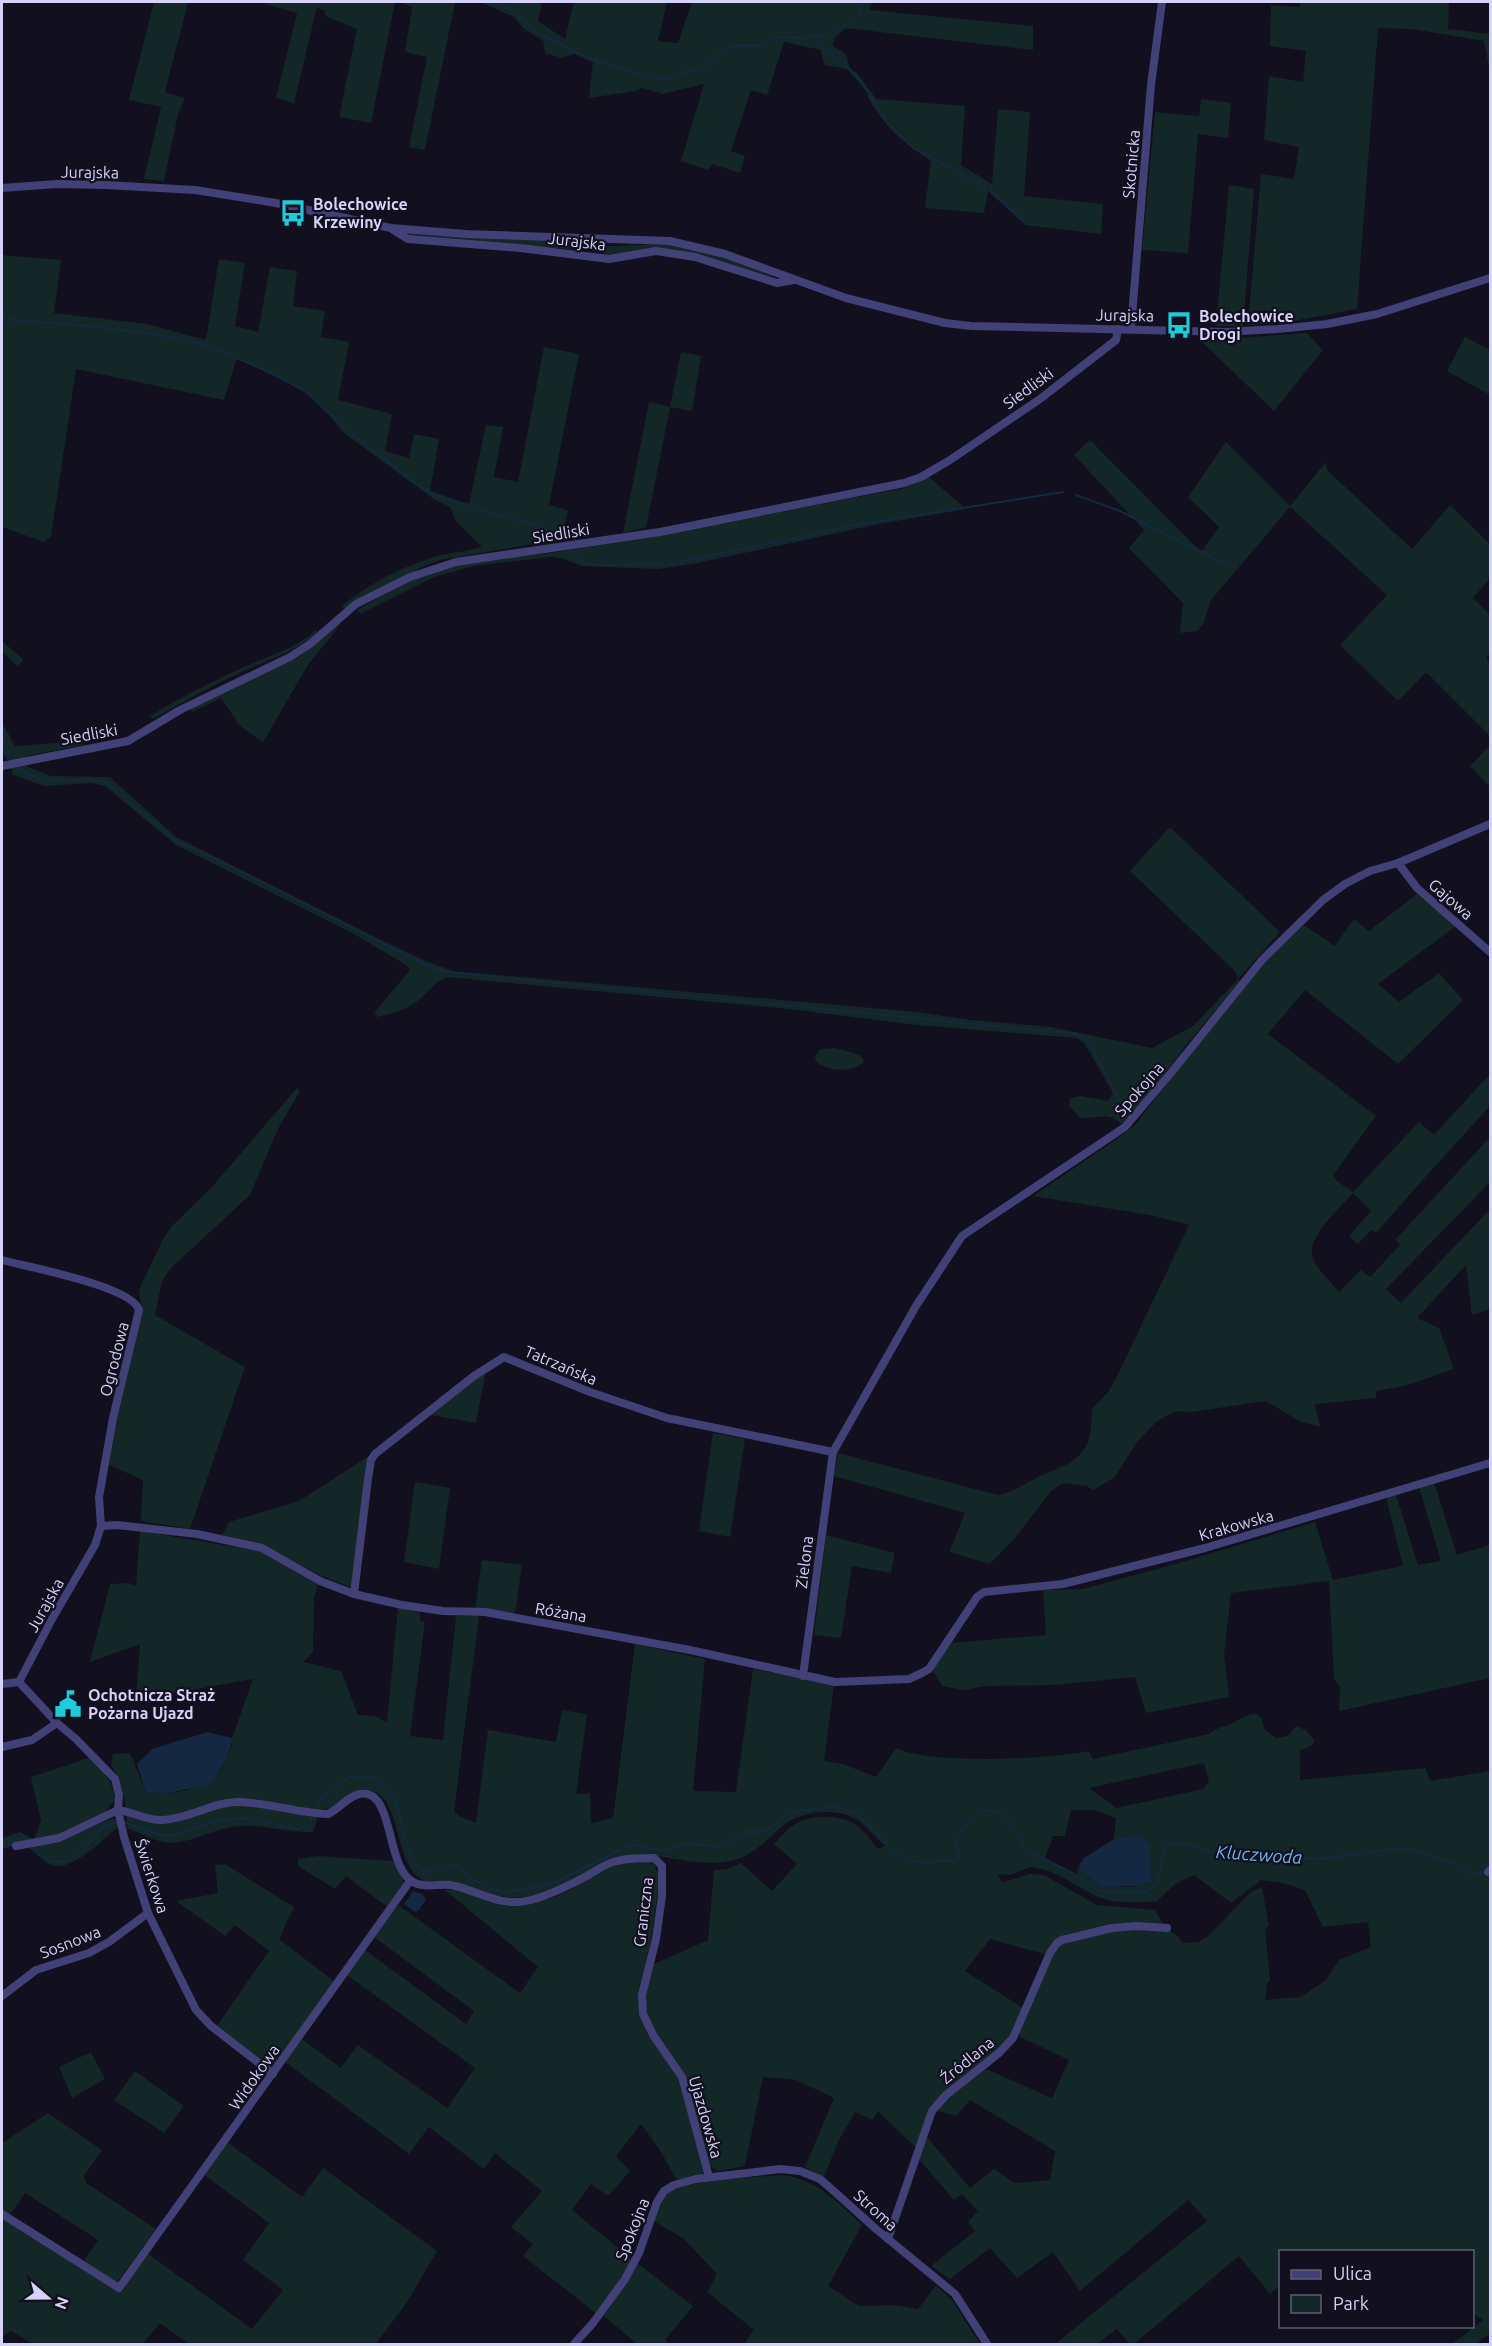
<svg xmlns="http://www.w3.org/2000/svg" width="1492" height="2346" viewBox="0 0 1492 2346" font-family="Ubuntu,sans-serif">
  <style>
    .green { fill: #132726; fill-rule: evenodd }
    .water { fill: #152842 }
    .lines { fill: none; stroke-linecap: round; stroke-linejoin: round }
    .stream { stroke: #152842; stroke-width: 2 }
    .minor { stroke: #414077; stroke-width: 8 }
    .labels { text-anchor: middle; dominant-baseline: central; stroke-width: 4.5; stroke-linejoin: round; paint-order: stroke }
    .street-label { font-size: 16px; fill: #d6d3f9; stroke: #120f1e }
    .poi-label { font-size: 16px; font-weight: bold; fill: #d6d3f9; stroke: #120f1e; text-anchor: start }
    .water-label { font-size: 18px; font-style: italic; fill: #6eb4eb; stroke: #120f1e }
  </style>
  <rect width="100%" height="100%" fill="#120f1e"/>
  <g class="green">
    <polygon points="154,2 188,2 165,92 185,98 178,114 164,181 144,179 161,107 129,100"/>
    <polygon points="266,2 395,2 371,123 339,117 357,29 325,16 325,11 317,7 294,103 276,98 297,13 265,4"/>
    <polygon points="400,2 455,2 425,150 409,147 427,57 405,52 412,7"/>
    <path d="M480 2H542L538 21 565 39 574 2H667L658 41 678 43 692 2H873L869 10 1033 26V50L846 28 834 38 833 46 846 54 850 69 857 73 876 99 965 106 961 165 992 184 998 109 1030 112 1024 196 1103 204 1101 234 1025 225 988 191 984 213 925 208 931 161C900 140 887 129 867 96L868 93 847 69 824 65 821 50 784 42 767 95 751 90 731 151 745 156 740 173 712 164 708 170 681 161 704 84 663 94 642 88 636 91 589 98 593 62 574 54 562 58 545 53 543 40 524 29 514 17Z"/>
    <polygon points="1301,2 1449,2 1448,29 1490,34 1490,72 1484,41 1412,29 1378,28 1357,309 1283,323 1248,325 1261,174 1294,179 1299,147 1264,140 1269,76 1303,82 1306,51 1270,46 1271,5 1299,7"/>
    <polygon points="1201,99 1231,103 1228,138 1198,134 1188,253 1142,250 1155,112 1199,116"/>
    <polygon points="1229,185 1254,189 1243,326 1216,326"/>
    <polygon points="404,232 580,241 611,246 670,244 724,255 776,277 655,249 609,255 598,251 407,237"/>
    <path d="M2 255 61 260 54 313 147 324 206 340 219 259 245 263 235 326 258 332 270 267 297 271 293 306 325 311 321 337 349 342 338 400 392 414 385 451 409 458 414 434 439 439 430 491 469 504 486 425 503 427 494 477 518 482 544 347 579 354 549 505 568 510 562 539 440 560 422 567 345 609 342 606C371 582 405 565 441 555 455 552 469 551 482 547L456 521 450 507 435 500 344 433 329 415 303 390 237 358 224 400 76 369 51 537 44 542 2 527Z"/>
    <polygon points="1307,333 1323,350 1274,411 1200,340 1199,337 1236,338"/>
    <polygon points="1465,337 1490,350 1490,395 1447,371"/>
    <polygon points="681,352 701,356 692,411 670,407 646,527 623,533 649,402 670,407"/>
    <polygon points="1090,440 1201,552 1219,527 1188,497 1226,442 1290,506 1326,462 1327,470 1412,549 1450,505 1490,544 1490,578 1473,598 1490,615 1490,652 1486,658 1490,663 1490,736 1426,672 1398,701 1340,645 1387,595 1290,507 1211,600 1203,624 1197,631 1180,633 1183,603 1129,548 1144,530 1074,455"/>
    <polygon points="929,477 966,509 879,524 698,563 658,569 582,566 561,558 551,557 474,566 434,577 360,614 357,610 401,585 427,573 455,564 551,553 656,535 905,488"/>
    <polygon points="338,623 340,625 308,665 263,742 240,726 221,698 192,712 190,708 297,658"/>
    <path d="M316 630 318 632C296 652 271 658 244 671 213 685 183 702 153 719L150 716C181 697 213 681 246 666 271 655 295 649 316 630Z"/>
    <polygon points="2,641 23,659 18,667 2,651"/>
    <path d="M2 722 15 746 82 741 83 745 26 756V766L51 776 110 777 176 837 383 941 426 961 453 971 917 1012 971 1020 1051 1027 1152 1048 1193 1026 1238 979 1235 971 1130 871 1170 827 1280 932 1238 979 1240 982 1186 1045 1146 1099 1122 1124C1106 1111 1099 1119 1080 1118L1069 1106 1070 1098 1080 1096 1108 1101 1113 1093 1085 1044 1077 1038 917 1025 789 1009 447 977C436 981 430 990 421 998 409 1009 393 1014 377 1017L374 1013 410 970 406 965 354 934 176 845 105 786 91 783 44 786 13 775 11 766 2 751Z"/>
    <polygon points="1490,745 1490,785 1489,786 1470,766"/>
    <path d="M1417 894 1456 926 1378 984 1399 1002 1439 973 1463 1000 1398 1064 1305 990 1268 1034 1376 1116 1333 1175 1337 1181 1353 1192 1419 1122 1434 1135 1490 1074V1106L1427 1175 1376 1233 1371 1230 1358 1244 1349 1236 1371 1211 1353 1193C1342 1205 1308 1237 1312 1254 1314 1267 1331 1282 1339 1292L1361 1270 1370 1277 1400 1245 1395 1240 1490 1137V1182L1386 1289 1401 1303 1490 1209V1309L1472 1315 1466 1265 1417 1318 1439 1328 1454 1369 1405 1386 1376 1391V1398L1315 1404 1320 1427 1301 1422 1266 1401 1191 1412 1176 1411 1157 1421 1137 1442 1115 1477 1093 1490 1087 1486 1063 1483 1051 1491 1015 1538 990 1564 949 1552 965 1513 834 1476 838 1453 998 1495C1014 1492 1025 1483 1040 1476 1065 1465 1088 1460 1091 1428 1092 1422 1091 1415 1092 1409L1109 1391 1120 1370 1189 1225 1155 1216 1033 1196 1117 1139 1136 1124 1176 1071 1267 960 1304 925 1335 946 1354 919 1369 931Z"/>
    <path d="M835 1048 860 1055 864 1061C853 1074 829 1071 816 1062L815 1056 821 1049Z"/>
    <polygon points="297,1088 300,1091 278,1129 250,1195 171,1268 162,1281 155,1315 245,1367 190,1529 141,1521 143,1480 109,1465 116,1417 142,1311 139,1290 162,1241 172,1226 212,1187"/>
    <polygon points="486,1371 476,1423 431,1415"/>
    <polygon points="713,1433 745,1439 730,1537 699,1531"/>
    <polygon points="372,1454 352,1588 320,1575 267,1547 222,1535 229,1522 299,1501"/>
    <polygon points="415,1482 450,1488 439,1569 404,1562"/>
    <polygon points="1434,1482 1457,1555 1490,1545 1490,1678 1339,1711 1340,1687 1334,1679 1329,1581 1231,1593 1224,1656 1229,1697 1146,1713 1135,1677 1055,1685 987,1686 963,1690 942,1686 932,1669 950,1643 1046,1635 1043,1590 1083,1589 1172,1565 1315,1522 1333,1580 1403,1566 1386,1497 1396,1495 1418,1565 1441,1561 1419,1487"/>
    <path d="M140 1531 260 1551 318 1585 314 1597 313 1652 303 1662 341 1671 358 1715 375 1716 387 1722 398 1607 420 1613V1621L425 1622 410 1736 443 1740 456 1616H479L454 1811 459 1816 476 1823 488 1730 556 1742 562 1710 587 1714 576 1794 590 1793 591 1823 613 1818 635 1644 705 1659 693 1791 736 1792 753 1669 834 1684 824 1761 843 1764 876 1777 896 1748C930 1765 1050 1759 1089 1751L1093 1759 1209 1734C1215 1728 1221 1728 1228 1725 1241 1720 1241 1715 1257 1714L1261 1717 1265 1730 1276 1738 1288 1736 1296 1726 1306 1730 1315 1741 1311 1746 1300 1751V1780L1426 1768 1430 1781 1490 1771V2333L1476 2344H1452L1483 2320 1473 2313 1472 2252 1423 2251 1419 2249 1416 2252H1280V2285L1270 2294 1239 2256 1134 2344H1130L1117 2329 1096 2344H1055L1207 2221 1188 2200 1080 2291 1053 2252 1017 2278 990 2248 950 2279 931 2266 975 2231 968 2222 978 2211 962 2194 954 2200 919 2159 926 2136 970 2188 994 2169 1015 2183 1050 2180 1055 2151 970 2100 956 2116 935 2110 941 2103 986 2069 1052 2098 1069 2060 1020 2037 1019 2032 1052 1956 990 1939 965 1971 1023 2008 1009 2040 930 2107 916 2148 878 2111 872 2120 855 2112 838 2142 824 2177 805 2167 834 2098 796 2080 763 2077 745 2166 719 2171 710 2166 703 2144 704 2169 702 2176 677 2180 659 2149 641 2124 616 2156 630 2171 608 2196 591 2184 572 2210 633 2260 597 2314 523 2256 533 2244 511 2227 542 2191 495 2153 484 2169 429 2127 409 2154 285 2062 302 2039 341 2068 358 2045 447 2108 475 2068 347 1975 365 1950 466 2024 474 2011 374 1937 398 1905 520 1993 538 1967 445 1890C464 1888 480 1899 498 1904 514 1909 542 1901 557 1896 587 1885 620 1846 655 1865L660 1878 640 2015 649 2037 656 2034C640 2003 645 1997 652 1965L708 1940 714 1870 727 1869 741 1863 772 1891 797 1864 774 1844C780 1838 787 1829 795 1824 812 1814 843 1814 859 1827 866 1833 872 1842 878 1849L885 1846C877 1838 868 1828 859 1821 839 1807 804 1810 785 1824 769 1837 755 1855 734 1860 694 1871 652 1846 612 1858 601 1861 590 1870 580 1876 564 1886 543 1894 525 1897 505 1899 486 1894 466 1890 454 1888 438 1887 426 1882 393 1868 403 1802 373 1791 353 1784 348 1800 333 1807 330 1809 324 1809 320 1809L313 1832C288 1833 264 1824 239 1826 215 1828 194 1842 171 1843 161 1844 138 1832 127 1828 126 1805 124 1784 111 1765L113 1754 130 1753 146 1792 164 1794 188 1790 219 1773 232 1746V1738L253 1679 136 1700 140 1644 90 1662 110 1584 129 1583 136 1586ZM1204 1763 1209 1782 1203 1789 1117 1808 1089 1788ZM1071 1810H1095L1116 1818 1114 1839 1139 1835 1151 1882 1131 1887H1100L1078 1868 1076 1874 1045 1858 1053 1836H1065ZM1031 1867C1057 1870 1073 1885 1096 1896 1112 1904 1140 1903 1157 1901L1175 1884 1194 1875 1231 1903 1261 1880 1283 1883 1305 1890 1323 1927 1368 1922 1371 1947 1339 1960 1326 1980 1301 1997 1265 2000 1267 1984 1270 1980 1265 1928 1269 1926 1262 1887 1251 1892 1207 1937 1198 1942 1182 1943 1178 1936 1165 1928 1155 1910 1097 1905 1044 1875 1030 1874 1002 1882 998 1874 1009 1875Z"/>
    <polygon points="826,1535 895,1553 891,1573 852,1566 841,1638 814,1635"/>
    <polygon points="482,1560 522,1565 515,1613 475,1609"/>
    <path d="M89 1758C103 1771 112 1779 115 1799L104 1814 72 1831 2 1849V1838L20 1832 34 1839 41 1820 31 1777Z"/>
    <path d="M115 1818 118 1827C103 1839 71 1873 51 1865 43 1861 35 1853 28 1847Z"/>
    <path d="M318 1856 393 1861C408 1886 406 1886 389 1908L346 1876 335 1889 298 1866V1859Z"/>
    <polygon points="225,1864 294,1907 279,1939 335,1982 271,2069 216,2027 269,1951 235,1925 225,1936 176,1901 218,1893 215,1865"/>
    <polygon points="91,2052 105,2079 72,2098 59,2067"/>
    <polygon points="135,2071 184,2106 164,2133 114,2100"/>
    <polygon points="48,2113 102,2150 84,2176 86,2183 156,2229 118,2281 113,2282 82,2263 98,2240 25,2193 7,2219 118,2290 147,2253 252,2329 283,2290 243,2260 269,2223 203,2174 227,2142 302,2197 323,2168 437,2251 407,2302 376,2344 189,2344 160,2323 143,2344 33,2344 11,2331 2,2337 2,2143"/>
    <path d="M782 2175C816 2179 838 2202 862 2225L828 2286 859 2306 894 2305 918 2309 936 2285 952 2300 980 2344H744L754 2330 707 2292 717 2274 684 2239 654 2221C657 2212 659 2202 665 2195 680 2180 758 2177 782 2175Z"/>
    <polygon points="637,2263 693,2306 665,2340 670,2344 635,2344 636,2343 604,2316"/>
  </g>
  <g class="water">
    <path d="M207 1732 232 1738C232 1753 219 1772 210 1784L164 1794 146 1792 137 1764 152 1749Z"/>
    <polygon points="1139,1835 1150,1844 1151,1882 1138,1886 1100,1887 1078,1868 1084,1858 1114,1839"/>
    <polygon points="413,1891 422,1894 426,1899 419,1910 415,1912 404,1904"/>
  </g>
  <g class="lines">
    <g class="stream">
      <polyline points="493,2 512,10 537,32 590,59 661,80 688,71 701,70 717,55 734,46 759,46 777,37 806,38 816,34 824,37 858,17 864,2"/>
      <polyline points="816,34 820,44 843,62 863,84 888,124 913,148 986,187"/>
      <polyline points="991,191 1025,222"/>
      <polyline points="2,319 100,327 165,336 207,345 273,374 305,391 358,439 421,487 441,498 469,507 542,527 559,541"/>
      <polyline points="1076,495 1120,511 1228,565"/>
      <polyline points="570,551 580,560 589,565 671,564 855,525 1063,492"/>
      <polyline points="2,738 10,756"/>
      <polyline points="15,767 39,779 100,781 112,787 177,842 212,857 438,971 1077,1034 1089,1041 1126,1114"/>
      <path d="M316 1810 323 1795 351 1776 373 1777 394 1797 411 1857 424 1873 454 1864 461 1867 467 1876 491 1889 503 1892 527 1889 558 1881 623 1848 635 1845 666 1851 686 1844 721 1846 728 1844 744 1832H762L772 1827 786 1813 836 1806 860 1816 889 1847 909 1860 925 1863 936 1861H955L959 1857 955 1840C982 1796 1004 1803 1025 1847"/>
      <polyline points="124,1822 161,1835 175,1835 218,1820 247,1818 297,1829 309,1826 313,1815"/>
      <polyline points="2,1848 23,1837 28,1839"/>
      <polyline points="1029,1852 1071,1872 1097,1891 1146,1892 1157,1884 1165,1846 1176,1843 1188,1844 1222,1855 1233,1851 1267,1852 1286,1857 1319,1859 1386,1850 1411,1849 1458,1865 1471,1874 1485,1873"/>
      <polyline points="39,1854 52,1862 66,1862 84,1849 103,1826 117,1822"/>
    </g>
    <g class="minor">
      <polyline points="2,188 56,184 106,185 195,190 276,203 391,228 466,234 670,241 725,254 846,298 945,323 971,326 1227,332 1278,329 1327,324 1377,314 1490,278"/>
      <polyline points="392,229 408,239 520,248 609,259 656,251 695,257 777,283 794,280"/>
      <polyline points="1131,328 1151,85 1162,2"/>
      <polyline points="2,766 128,741 180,710 290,657 310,644 356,604 410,577 456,562 660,532 904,483 921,477 950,460 1040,399 1116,340 1118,329"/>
      <polyline points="1398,863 1417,888 1490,952"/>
      <path d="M2 1260C27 1267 132 1286 139 1310L113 1418 99 1497 101 1526 95 1545 52 1619 19 1682"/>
      <polyline points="101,1526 117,1525 197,1534 262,1548 320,1581 354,1594 402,1605 443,1611 485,1612 690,1650 835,1682 909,1679 922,1673 929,1669 977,1597 984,1592 1063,1584 1205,1548 1490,1463"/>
      <polyline points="354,1594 368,1479 371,1460 375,1454 474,1376 504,1357 590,1392 667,1418 833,1452"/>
      <polyline points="803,1676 833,1452 916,1306 962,1236 1125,1127 1170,1074 1262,960 1323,900 1345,884 1370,871 1398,863 1490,824"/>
      <polyline points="19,1682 57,1723 76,1739 115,1779 119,1795 118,1810 124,1837 148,1913 196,2010 211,2026 273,2074"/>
      <polyline points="2,1684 19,1682"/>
      <polyline points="2,1747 32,1740 57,1723"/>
      <path d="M16 1846 59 1838 118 1810C134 1812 147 1821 163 1820 190 1819 214 1801 240 1802 270 1803 299 1813 328 1814 339 1809 347 1797 359 1794 396 1787 384 1870 415 1883 428 1889 442 1882 455 1886 476 1891 495 1903 517 1902 535 1902 568 1886 585 1877 594 1872 603 1865 613 1862 626 1858 640 1858 654 1858L662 1866V1896L656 1939 642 1995 643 2014 653 2035 682 2077 709 2177"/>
      <polyline points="1488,1872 1490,1870"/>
      <polyline points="2,1996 36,1970 89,1953 109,1942 148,1913"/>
      <polyline points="2,2214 119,2288 410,1881"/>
      <polyline points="888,2239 932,2111 946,2095 999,2053 1013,2038 1050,1953 1057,1943 1062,1940 1112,1928 1136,1926 1167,1928"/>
      <polyline points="574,2344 593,2323 625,2279 639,2253 657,2202 664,2191 674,2185 696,2179 780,2169 800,2171 820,2179 836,2193 876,2229 955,2294 987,2344"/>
    </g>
  </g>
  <defs>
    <symbol id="bus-bare" viewBox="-9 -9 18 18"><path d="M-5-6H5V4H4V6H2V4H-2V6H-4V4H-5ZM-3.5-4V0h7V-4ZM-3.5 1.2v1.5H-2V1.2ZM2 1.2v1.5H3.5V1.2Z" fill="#1ecbda" stroke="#120f1e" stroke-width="2.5" paint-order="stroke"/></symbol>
    <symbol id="civic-bare" viewBox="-9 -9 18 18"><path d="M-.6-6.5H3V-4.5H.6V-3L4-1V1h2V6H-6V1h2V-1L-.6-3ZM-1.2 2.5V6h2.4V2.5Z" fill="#1ecbda" stroke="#120f1e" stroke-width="2.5" paint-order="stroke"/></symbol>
  </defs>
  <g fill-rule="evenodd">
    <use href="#bus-bare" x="274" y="194" width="38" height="38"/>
    <use href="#bus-bare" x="1160" y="306" width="38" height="38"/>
    <use href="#civic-bare" x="49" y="1685" width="38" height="38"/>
  </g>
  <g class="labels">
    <g class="street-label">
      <text transform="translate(1131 164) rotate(-85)">Skotnicka</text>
      <text transform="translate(90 172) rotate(1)">Jurajska</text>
      <text transform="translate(577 241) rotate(7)">Jurajska</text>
      <text transform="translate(1125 315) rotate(1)">Jurajska</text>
      <text transform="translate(1028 388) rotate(-36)">Siedliski</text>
      <text transform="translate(561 533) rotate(-9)">Siedliski</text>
      <text transform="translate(89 734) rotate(-10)">Siedliski</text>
      <text transform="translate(1451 899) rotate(41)">Gajowa</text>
      <text transform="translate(1139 1089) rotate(-49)">Spokojna</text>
      <text transform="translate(114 1359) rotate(-76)">Ogrodowa</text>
      <text transform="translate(561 1365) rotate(23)">Tatrzańska</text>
      <text transform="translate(1236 1525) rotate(-16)">Krakowska</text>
      <text transform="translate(804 1562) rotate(-83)">Zielona</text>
      <text transform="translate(45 1605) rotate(-61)">Jurajska</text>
      <text transform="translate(561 1612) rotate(10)">Różana</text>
      <text transform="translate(152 1876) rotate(72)">Świerkowa</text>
      <text transform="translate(643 1912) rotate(-83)">Graniczna</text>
      <text transform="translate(70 1942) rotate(-21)">Sosnowa</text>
      <text transform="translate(967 2060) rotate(-39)">Źródlana</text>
      <text transform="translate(254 2077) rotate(-55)">Widokowa</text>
      <text transform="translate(706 2117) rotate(74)">Ujazdowska</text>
      <text transform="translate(876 2210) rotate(42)">Stroma</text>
      <text transform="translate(632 2229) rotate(-68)">Spokojna</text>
    </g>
    <g class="poi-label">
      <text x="313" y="204">Bolechowice<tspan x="313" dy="18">Krzewiny</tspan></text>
      <text x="1199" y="316">Bolechowice<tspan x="1199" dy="18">Drogi</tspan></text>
      <text x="88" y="1695">Ochotnicza Straż<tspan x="88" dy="18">Pożarna Ujazd</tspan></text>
    </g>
    <g class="water-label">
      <text transform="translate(1259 1854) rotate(4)">Kluczwoda</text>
    </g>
  </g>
  <rect width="1492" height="2346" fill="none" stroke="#d6d3f9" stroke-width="6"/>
  <rect x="1279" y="2250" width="195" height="78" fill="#120f1e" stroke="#605d76" stroke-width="1.5"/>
  <rect x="1291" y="2270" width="30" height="9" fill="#414077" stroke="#605d76" stroke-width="1.5"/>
  <text x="1333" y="2280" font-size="18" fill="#d6d3f9">Ulica</text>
  <rect x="1291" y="2295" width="30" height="18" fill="#132726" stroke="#605d76" stroke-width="1.5"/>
  <text x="1333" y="2310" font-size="18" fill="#d6d3f9">Park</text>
  <g transform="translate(48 2298) rotate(110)" stroke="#120f1e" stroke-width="4.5" paint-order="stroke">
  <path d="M0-4.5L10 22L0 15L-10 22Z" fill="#d6d3f9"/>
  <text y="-9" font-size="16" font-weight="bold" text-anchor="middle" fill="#d6d3f9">N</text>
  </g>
</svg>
